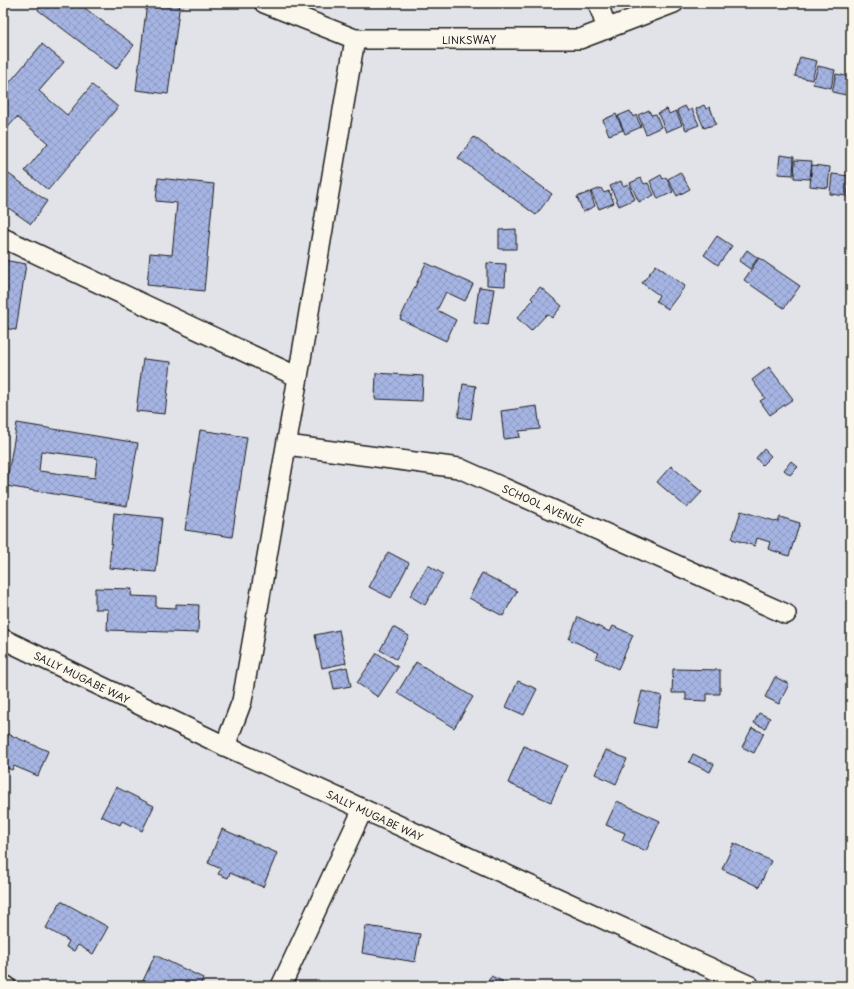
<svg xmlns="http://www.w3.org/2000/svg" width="854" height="989" viewBox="0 0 854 989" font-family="'Playpen Sans',sans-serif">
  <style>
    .building { fill: url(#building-cross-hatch); stroke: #1c1c1c; fill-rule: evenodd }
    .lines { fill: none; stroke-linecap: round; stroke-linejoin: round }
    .street-casing { stroke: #1c1c1c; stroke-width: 22 }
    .street { stroke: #fbf7ec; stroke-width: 19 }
    .labels { text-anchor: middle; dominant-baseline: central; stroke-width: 3; stroke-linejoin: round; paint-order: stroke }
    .street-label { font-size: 10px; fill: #1c1c1c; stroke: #fbf7ec }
  </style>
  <defs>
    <pattern id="building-cross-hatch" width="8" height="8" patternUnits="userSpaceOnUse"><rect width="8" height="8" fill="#a5b4e3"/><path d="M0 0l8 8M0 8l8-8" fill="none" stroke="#8d9ac2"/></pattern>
  </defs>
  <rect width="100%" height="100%" fill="#e1e3e9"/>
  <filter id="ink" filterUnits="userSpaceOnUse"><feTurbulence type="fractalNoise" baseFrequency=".025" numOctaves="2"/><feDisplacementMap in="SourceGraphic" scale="8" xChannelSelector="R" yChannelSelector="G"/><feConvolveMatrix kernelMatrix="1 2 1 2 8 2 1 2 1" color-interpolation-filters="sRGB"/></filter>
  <g filter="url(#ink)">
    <g class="building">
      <polygon points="43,3 78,3 134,45 116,69 38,10"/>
      <polygon points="147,3 180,3 168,94 136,90"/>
      <polygon points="42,44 64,62 39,91 67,115 92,85 118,107 48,190 25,171 48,143 17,117 3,133 3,90"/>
      <polygon points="800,57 817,61 812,80 795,76"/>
      <polygon points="818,66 835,70 831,88 813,84"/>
      <polygon points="836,74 851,77 846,95 832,92"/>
      <polygon points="704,105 706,109 710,107 716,124 704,128 696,109"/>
      <polygon points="685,106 688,111 692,109 699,125 686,130 677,110"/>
      <polygon points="667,109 669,114 676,111 682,125 666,132 658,113"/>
      <polygon points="649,110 651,115 656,114 661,127 646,134 638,115"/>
      <polygon points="630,111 633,117 636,115 641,127 625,134 618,116"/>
      <polygon points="616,114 623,130 609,135 603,120"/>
      <polygon points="474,137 552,194 536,215 458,158"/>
      <polygon points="780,155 794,157 793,175 778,174"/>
      <polygon points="795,160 812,161 810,179 794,178"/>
      <polygon points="812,165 830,167 828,188 810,186"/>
      <polygon points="3,170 47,201 31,224 3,204"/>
      <polygon points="680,172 690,189 677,196 668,179"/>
      <polygon points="832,174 849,176 847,196 830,194"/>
      <polygon points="661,175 663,179 666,177 673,192 658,199 650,181"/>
      <polygon points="158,178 214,184 204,291 147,285 150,253 172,255 177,203 156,201"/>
      <polygon points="641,178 644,184 648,183 654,195 639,202 630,183"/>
      <polygon points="621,181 623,186 628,184 635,199 619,206 610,186"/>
      <polygon points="850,182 851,182 851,201 848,201"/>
      <polygon points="601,188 604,193 609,191 614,203 599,209 591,192"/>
      <polygon points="590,192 595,206 583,212 577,197"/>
      <polygon points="516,229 516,249 499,249 499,230"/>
      <polygon points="717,236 732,246 718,265 704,255"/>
      <polygon points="747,250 758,258 750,269 739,261"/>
      <polygon points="759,258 800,286 784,308 744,280"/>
      <polygon points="3,260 26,264 16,330 3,328"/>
      <polygon points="426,263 473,284 465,301 446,292 437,310 456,320 446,341 400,319"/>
      <polygon points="487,263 506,264 505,286 487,285"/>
      <polygon points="656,265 685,286 668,309 656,301 659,295 642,283"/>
      <polygon points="479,287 494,289 488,325 474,323"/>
      <polygon points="540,287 562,306 552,318 547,314 531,331 517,318 533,300 531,298"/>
      <polygon points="143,359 171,362 165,414 136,411"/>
      <polygon points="769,367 793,399 770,415 760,401 765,398 752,380"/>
      <polygon points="376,373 423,376 422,401 375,399"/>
      <polygon points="463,384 476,386 471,419 458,417"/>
      <polygon points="537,406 540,429 519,431 520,437 504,439 501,411"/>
      <path d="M17 423 138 443 127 506 6 486ZM41 451 97 458 95 478 39 471Z"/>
      <polygon points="200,430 247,437 232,537 185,530"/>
      <polygon points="764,449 771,456 762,465 756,458"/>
      <polygon points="791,461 798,467 790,475 784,470"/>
      <polygon points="671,466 702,492 687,508 657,482"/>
      <polygon points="741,511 778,522 780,517 800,523 789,556 768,549 770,542 757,538 755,546 732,539"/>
      <polygon points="114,513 162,518 156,572 109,568"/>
      <polygon points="388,552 409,563 391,598 369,587"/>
      <polygon points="428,565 443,574 425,605 410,596"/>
      <polygon points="482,573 517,591 503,616 469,598"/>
      <polygon points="95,588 132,589 131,596 156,597 156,607 176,608 176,604 199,605 198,633 107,630 108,609 95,609"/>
      <polygon points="578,617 610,632 613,626 633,635 618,669 596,658 599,653 569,639"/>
      <polygon points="393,627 409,636 396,659 380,650"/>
      <polygon points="339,630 346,663 322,668 315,635"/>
      <polygon points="377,653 398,667 378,697 357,683"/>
      <polygon points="416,662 473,697 454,728 397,693"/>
      <polygon points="347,667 351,686 334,689 330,671"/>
      <polygon points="673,669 720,670 720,694 707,694 707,701 686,700 686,693 672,693"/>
      <polygon points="775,677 789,684 779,704 765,697"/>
      <polygon points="518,681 537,689 524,715 506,707"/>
      <polygon points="642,691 662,696 655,728 634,723"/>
      <polygon points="759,713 770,718 765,728 754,723"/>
      <polygon points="752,728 764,733 754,753 742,747"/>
      <polygon points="8,734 48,751 38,776 14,766 12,770 3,766 3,746"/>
      <polygon points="524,746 567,765 551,802 508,783"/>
      <polygon points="606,750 627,759 616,784 595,774"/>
      <polygon points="693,754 714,764 710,772 689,762"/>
      <polygon points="116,787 154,806 142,831 122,821 120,825 101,816"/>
      <polygon points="617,801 660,821 646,851 622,840 625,833 606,825"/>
      <polygon points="222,829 277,853 263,887 230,873 228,878 218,874 221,869 208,863"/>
      <polygon points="734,843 771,861 759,887 722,869"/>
      <polygon points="61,901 108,927 93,954 78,945 74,951 66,947 69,941 46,928"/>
      <polygon points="366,926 420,934 415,962 362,953"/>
      <polygon points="155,955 203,978 200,986 149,986 142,983"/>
      <polygon points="491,976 513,986 486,986"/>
    </g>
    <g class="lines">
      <defs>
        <g id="street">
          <polyline points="264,3 355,39 580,39 674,3"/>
          <polyline points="598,3 607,29"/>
          <polyline points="3,238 298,377"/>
          <polyline points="287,445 459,468 786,614"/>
          <polyline points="3,639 225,746 750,986"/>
          <polyline points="225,746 242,701 298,377 355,39"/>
          <polyline points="3,985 6,986"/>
          <polyline points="281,986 363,809"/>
        </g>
      </defs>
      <use href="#street" class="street-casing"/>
      <use href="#street" class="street"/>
    </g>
  </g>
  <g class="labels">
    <g class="street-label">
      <text x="469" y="39">LINKSWAY</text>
      <text transform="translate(543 505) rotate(24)">SCHOOL AVENUE</text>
      <text transform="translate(82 677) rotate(26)">SALLY MUGABE WAY</text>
      <text transform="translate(375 815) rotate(25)">SALLY MUGABE WAY</text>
    </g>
  </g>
  <rect width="854" height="989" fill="none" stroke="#fbf7ec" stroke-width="16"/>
  <rect x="8" y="8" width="838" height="973" fill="none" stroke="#1c1c1c" stroke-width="1.5" filter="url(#ink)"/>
</svg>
